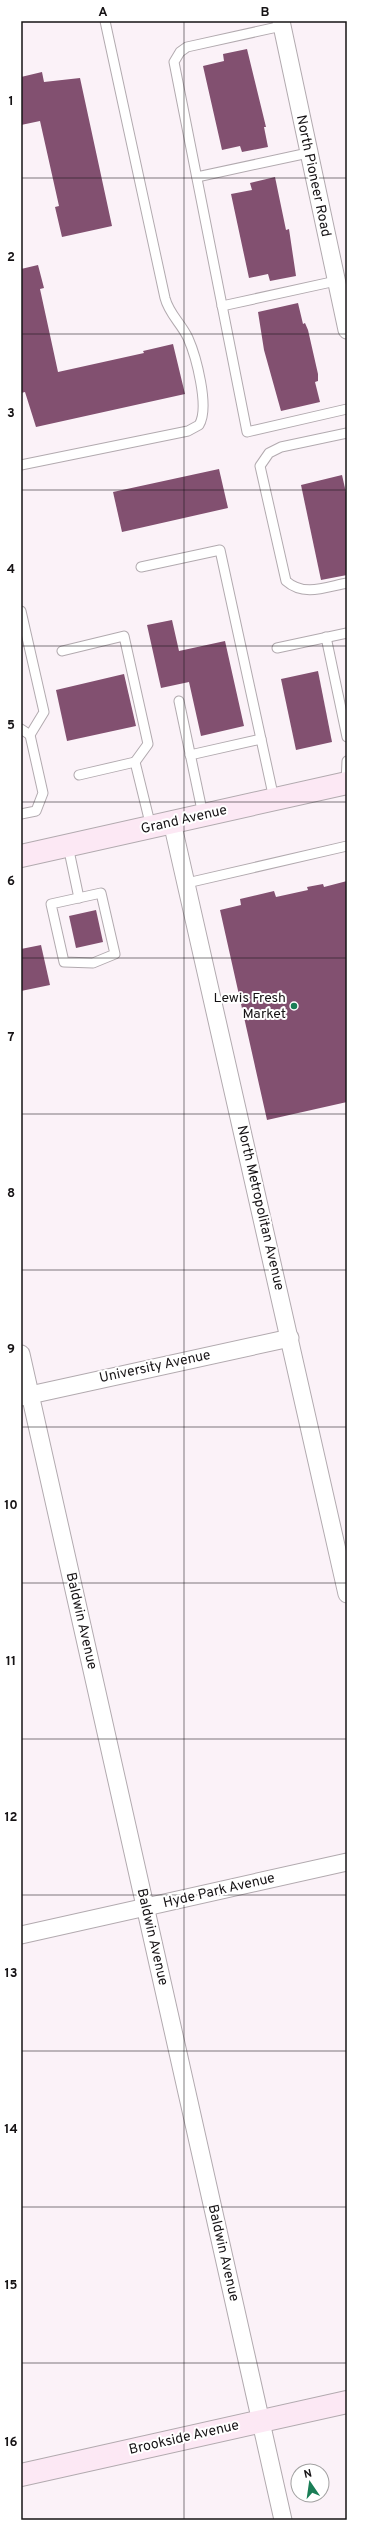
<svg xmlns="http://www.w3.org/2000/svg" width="368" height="2541" viewBox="0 0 368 2541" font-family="Overpass,sans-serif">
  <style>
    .building { fill: #825070 }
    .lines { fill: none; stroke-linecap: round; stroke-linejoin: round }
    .lane-casing { stroke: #b2aaaf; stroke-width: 11 }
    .street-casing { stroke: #b2aaaf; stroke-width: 19 }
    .secondary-casing { stroke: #b2aaaf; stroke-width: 24 }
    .lane { stroke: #fff; stroke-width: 9 }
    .street { stroke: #fff; stroke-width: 17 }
    .secondary { stroke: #fce8f4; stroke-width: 22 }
    .grid { fill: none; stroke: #161315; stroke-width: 1; stroke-opacity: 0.55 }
    .poi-dot { fill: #1a7e56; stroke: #fff; stroke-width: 1.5 }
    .labels { text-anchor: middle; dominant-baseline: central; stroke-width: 4; stroke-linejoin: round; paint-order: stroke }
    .street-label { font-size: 14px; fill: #161315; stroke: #fff }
    .poi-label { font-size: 14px; fill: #161315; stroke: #fff; text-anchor: end }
    .neatline { fill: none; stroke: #161315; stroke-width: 1.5 }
    .grid-label { font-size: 13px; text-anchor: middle; font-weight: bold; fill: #161315 }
  </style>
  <rect width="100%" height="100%" fill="#fbf2f8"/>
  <g class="building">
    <polygon points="247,49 266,127 264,127 268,147 242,152 240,146 222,150 203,66 224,61 223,54"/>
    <polygon points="42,72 44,82 80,78 112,226 62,237 55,207 59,206 40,121 21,125 21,77"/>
    <polygon points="275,177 286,230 289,229 296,276 270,281 268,274 249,278 231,194 252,190 250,183"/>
    <polygon points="38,265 44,288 40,289 58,372 144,353 143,351 173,344 185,394 36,427 25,392 21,393 21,269"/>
    <polygon points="298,303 303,324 305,323 308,330 318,374 318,381 315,382 320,402 281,411 264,350 258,312"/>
    <polygon points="219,469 228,508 122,532 113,492"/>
    <polygon points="342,475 347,497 347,575 321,580 301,485"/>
    <polygon points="172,620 179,651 225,641 244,726 201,736 189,682 161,688 147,625"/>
    <polygon points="318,671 332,742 296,750 281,679"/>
    <polygon points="124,674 136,726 67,741 56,690"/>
    <polygon points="347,881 347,1102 267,1120 220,910 241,905 240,899 274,891 276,897 308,890 307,887 323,884 324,887"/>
    <polygon points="96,910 103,942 76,948 69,916"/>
    <polygon points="41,945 50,985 21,991 21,949"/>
  </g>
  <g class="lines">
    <defs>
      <g id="lane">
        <polyline points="282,26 187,47 180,52 174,62 247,432 347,409"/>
        <polyline points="197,177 308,153"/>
        <polyline points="222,306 336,281"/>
        <path d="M347 433 281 447 269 453 260 466 286 581C304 597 326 587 347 583"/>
        <path d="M21 465 188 431 199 425C210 408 196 356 188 338 181 323 169 314 165 298L105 21"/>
        <polyline points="141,567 220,550 274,799"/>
        <polyline points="21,611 44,712 30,735 43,793 36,811 21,814"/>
        <polyline points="326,637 347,737"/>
        <polyline points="277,648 347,633"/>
        <polyline points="62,651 124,636 148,744 135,762 151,827"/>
        <polyline points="179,701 203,815"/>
        <polyline points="21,729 30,735"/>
        <polyline points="190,755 261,739"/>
        <polyline points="79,775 135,762"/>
        <polyline points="346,783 347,761"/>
        <polyline points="68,846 79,898"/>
        <polyline points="187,883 347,846"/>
        <polygon points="101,893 115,954 93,963 64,962 51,904"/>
      </g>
      <g id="street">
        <polyline points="281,21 347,330"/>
        <polyline points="172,822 347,1594"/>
        <polyline points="21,1354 283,2520"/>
        <polyline points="21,1397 290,1338"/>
        <polyline points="21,1935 347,1862"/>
      </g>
      <g id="secondary">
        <polyline points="21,856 347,783"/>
        <polyline points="21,2475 347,2402"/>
      </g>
    </defs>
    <use href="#lane" class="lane-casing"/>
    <use href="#street" class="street-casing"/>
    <use href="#secondary" class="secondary-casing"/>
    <use href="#lane" class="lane"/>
    <use href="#street" class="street"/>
    <use href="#secondary" class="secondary"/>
  </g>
  <path class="grid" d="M184 21V2520M21 178H347M21 334H347M21 490H347M21 646H347M21 802H347M21 958H347M21 1114H347M21 1270H347M21 1427H347M21 1583H347M21 1739H347M21 1895H347M21 2051H347M21 2207H347M21 2363H347"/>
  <circle class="poi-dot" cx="294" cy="1006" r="4"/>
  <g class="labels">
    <g class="street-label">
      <text transform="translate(313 176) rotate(78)">North Pioneer Road</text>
      <text transform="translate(184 820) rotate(-13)">Grand Avenue</text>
      <text transform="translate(260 1208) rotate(77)">North Metropolitan Avenue</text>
      <text transform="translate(155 1367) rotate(-12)">University Avenue</text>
      <text transform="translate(81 1621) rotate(77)">Baldwin Avenue</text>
      <text transform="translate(219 1891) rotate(-13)">Hyde Park Avenue</text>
      <text transform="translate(152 1937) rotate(77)">Baldwin Avenue</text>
      <text transform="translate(223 2253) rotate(77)">Baldwin Avenue</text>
      <text transform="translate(184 2438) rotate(-13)">Brookside Avenue</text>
    </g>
    <g class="poi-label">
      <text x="286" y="998">Lewis Fresh<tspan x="286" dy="16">Market</tspan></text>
    </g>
  </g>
  <rect width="368" height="2541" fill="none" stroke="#ffffff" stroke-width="44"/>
  <g transform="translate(310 2483) rotate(347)"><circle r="19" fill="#ffffff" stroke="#a2a1a1"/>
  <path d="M0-3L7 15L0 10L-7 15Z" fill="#1a7e56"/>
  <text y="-6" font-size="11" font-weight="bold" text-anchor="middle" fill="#161315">N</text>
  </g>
  <rect x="22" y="22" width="324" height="2497" class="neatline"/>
  <g class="grid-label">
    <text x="103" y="16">A</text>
    <text x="265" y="16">B</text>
    <text x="11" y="105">1</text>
    <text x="11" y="261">2</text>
    <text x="11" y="417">3</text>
    <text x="11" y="573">4</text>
    <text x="11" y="729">5</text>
    <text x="11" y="885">6</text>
    <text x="11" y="1041">7</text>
    <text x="11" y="1197">8</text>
    <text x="11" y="1353">9</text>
    <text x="11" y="1509">10</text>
    <text x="11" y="1665">11</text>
    <text x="11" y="1821">12</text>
    <text x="11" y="1977">13</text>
    <text x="11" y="2133">14</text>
    <text x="11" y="2289">15</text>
    <text x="11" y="2446">16</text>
  </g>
</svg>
